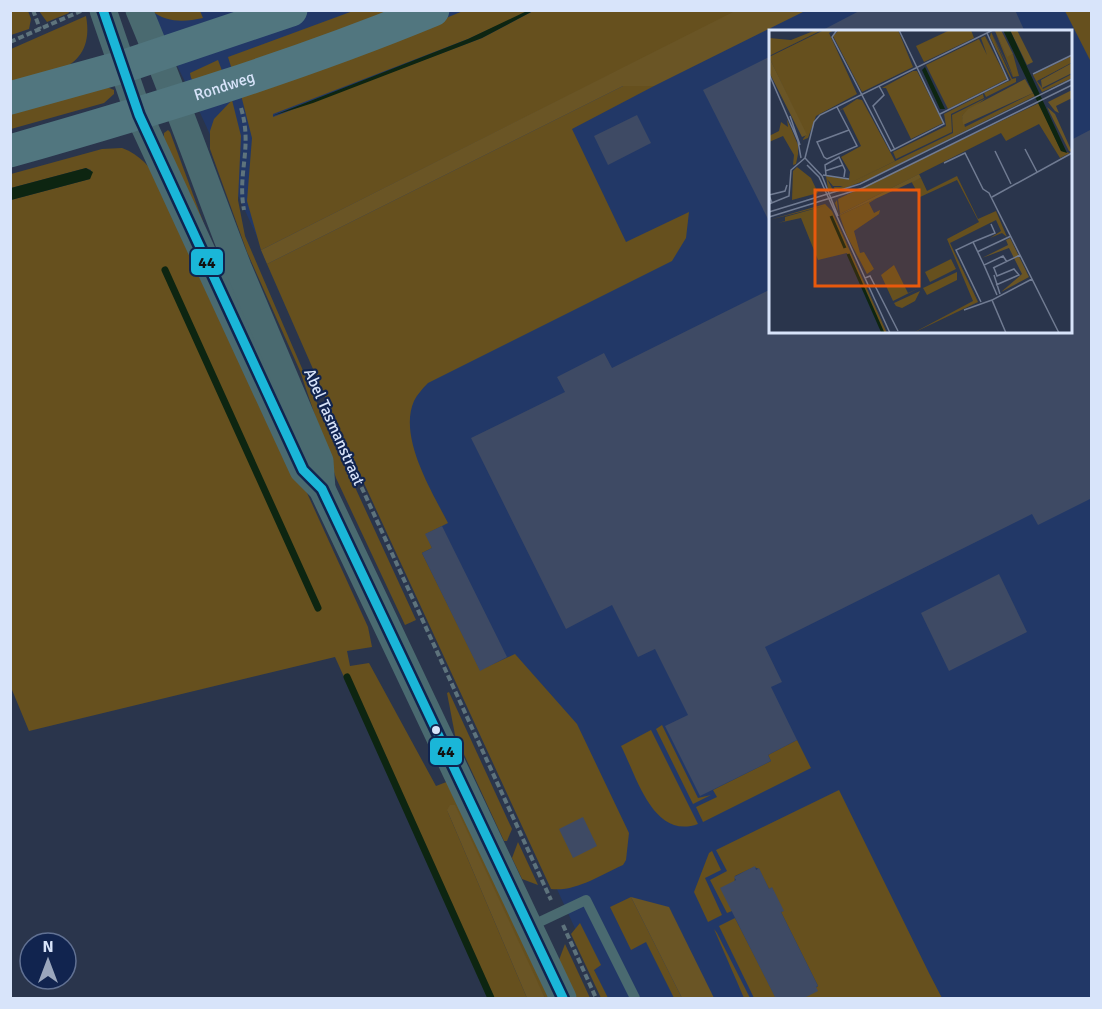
<svg xmlns="http://www.w3.org/2000/svg" width="1102" height="1009" viewBox="0 0 1102 1009" font-family="Signika,sans-serif">
  <style>
    .built { fill: #223867; fill-rule: evenodd }
    .green { fill: #66501e }
    .forest { fill: #6a5525 }
    .water { fill: #0d2511 }
    .lines { fill: none; stroke-linecap: round; stroke-linejoin: round }
    .stream { stroke: #0d2511; stroke-width: 7 }
    .building { fill: #3e4a64 }
    .path { stroke: #5e737c; stroke-width: 4; stroke-dasharray: 6 3; stroke-linecap: butt }
    .service { stroke: #4a6a70; stroke-width: 10 }
    .tertiary { stroke: #4a6a70; stroke-width: 27 }
    .primary { stroke: #51767f; stroke-width: 33 }
    .bus-1-casing { stroke: #11244f; stroke-width: 14 }
    .bus-1 { stroke: #1ab6d8; stroke-width: 9 }
    .bus-dot { fill: #d8e4fa; stroke: #11244f; stroke-width: 2 }
    .labels { text-anchor: middle; dominant-baseline: central; stroke-width: 4.5; stroke-linejoin: round; paint-order: stroke }
    .street-label { font-size: 16px; fill: #d8e4fa; stroke: #11244f }
    .inset-river { fill: none; stroke: #0d2511; stroke-width: 3 }
    .inset-road { fill: none; stroke: #707b92; stroke-width: 1.5 }
    .view { fill: #e8590c; fill-opacity: 0.15; stroke: #e8590c; stroke-width: 3 }
    .inset-edge { fill: none; stroke: #d8e4fa; stroke-width: 3 }
    .line-badge { stroke: #11244f; stroke-width: 2 }
    .pale-badge-label { font-size: 16px; text-anchor: middle; font-weight: bold; fill: #111 }
  </style>
  <rect width="100%" height="100%" fill="#2a354c"/>
  <path class="built" d="M150 11H1091V998H607L196 104ZM770 32H1070V332H770Z"/>
  <g class="green">
    <polygon points="11,10 28,11 31,19 29,29 11,35"/>
    <polygon points="39,11 68,11 69,13 47,22"/>
    <path d="M152 11H200L203 18C185 22 167 23 152 11Z"/>
    <polygon points="353,11 400,11 233,73 228,57"/>
    <polygon points="463,11 529,11 468,39 273,114 273,117 482,38 533,11 737,11 261,250 247,201 252,138 241,95 359,54"/>
    <polygon points="1065,11 1091,11 1091,62"/>
    <path d="M86 16C96 70 49 74 11 86V49Z"/>
    <polygon points="218,60 224,76 193,80 191,78 190,73"/>
    <path d="M623 86H654L572 129 626 242 689 212 686 238 672 261 428 383C423 388 417 395 414 401 398 437 432 492 448 523L426 534 432 548 422 553 480 670 515 654 577 724 629 833 626 860 623 865C600 875 576 892 551 889L345 442 267 264Z"/>
    <polygon points="107,87 114,90 114,94 104,103 11,129 11,112"/>
    <polygon points="232,100 241,136 238,200 245,236 326,424 416,620 405,625 336,478 300,371 247,252 210,149 210,131 214,119"/>
    <polygon points="168,130 170,132 219,265 164,143 164,133"/>
    <path d="M122 148C141 155 149 167 161 182L262 394 368 627 372 647 347 651 350 666 369 663 436 786 449 781 550 998H545L447 810 527 998H488L335 657 29 731 10 685 11 200 90 179 91 170 86 168 11 188V174L102 149Z"/>
    <polygon points="449,692 512,829 507,841 504,841 455,735 447,693"/>
    <polygon points="662,725 698,798 711,795 693,804 656,729"/>
    <path d="M651 730 698 824C653 840 637 777 621 746Z"/>
    <polygon points="797,740 811,768 703,822 696,807 717,797 713,790 771,761 768,755"/>
    <polygon points="839,790 929,973 942,998 802,998 818,986 781,912 783,911 772,888 769,889 759,869 754,867 735,876 732,911 727,913 710,880 727,871 716,850"/>
    <polygon points="518,842 538,885 522,879 512,858"/>
    <polygon points="712,851 721,870 705,878 722,915 708,922 694,892 709,853"/>
    <polygon points="631,897 682,998 674,998 646,942 631,950 610,907"/>
    <polygon points="735,918 776,998 754,998 719,926"/>
    <polygon points="580,923 601,965 594,970 608,998 601,998 571,934"/>
    <polygon points="714,929 717,933 750,998 744,998"/>
    <polygon points="565,944 590,998 576,998 559,960"/>
  </g>
  <g class="forest">
    <polygon points="737,10 805,11 654,86 623,86 267,264 261,250"/>
    <polygon points="450,805 455,805 545,998 527,998 447,810"/>
    <polygon points="631,897 669,907 714,998 682,998"/>
  </g>
  <g class="water">
    <polygon points="529,10 533,11 482,38 313,103 272,116 468,39"/>
    <polygon points="86,168 93,172 90,179 11,200 11,188"/>
  </g>
  <g class="lines">
    <g class="stream">
      <polyline points="165,270 318,608"/>
      <polyline points="347,677 491,998"/>
    </g>
  </g>
  <g class="building">
    <polygon points="861,10 1015,10 1025,32 819,32"/>
    <polygon points="771,56 771,225 703,90"/>
    <polygon points="637,115 651,143 608,165 594,136"/>
    <polygon points="1092,129 1092,498 1038,525 1032,514 765,647 782,682 771,687 797,740 768,755 771,761 700,796 665,726 688,715 655,649 638,657 612,605 566,629 471,438 565,392 557,377 604,353 612,368 771,289 771,332 1071,332 1071,140"/>
    <polygon points="442,526 507,657 480,671 422,553 432,548 425,534"/>
    <polygon points="999,574 1027,632 949,671 921,613"/>
    <polygon points="583,817 597,846 573,858 559,829"/>
    <polygon points="755,866 756,870 759,868 769,889 772,887 784,911 781,912 818,986 816,987 818,991 802,999 776,999 720,888 736,880 734,877"/>
  </g>
  <g class="lines">
    <g class="path">
      <polyline points="33,10 40,29"/>
      <polyline points="10,42 81,11"/>
      <path d="M241 108C253 148 237 172 244 210"/>
      <polyline points="339,438 551,900"/>
      <polyline points="563,925 596,998"/>
    </g>
    <polyline class="service" points="531,926 586,900 635,998"/>
    <g class="tertiary">
      <polyline points="103,10 139,115 303,470 322,489 563,998"/>
      <path d="M139 10C175 95 205 182 238 267 265 332 293 396 320 461L322 489"/>
    </g>
    <g class="primary">
      <polyline points="10,98 122,67 291,10"/>
      <path id="s1" d="M10 151C154 110 295 67 433 10"/>
    </g>
    <defs>
      <polyline id="bus-1" points="103,10 139,115 303,470 322,489 563,998"/>
    </defs>
    <use href="#bus-1" class="bus-1-casing"/>
    <use href="#bus-1" class="bus-1"/>
  </g>
  <circle class="bus-dot" cx="436" cy="730" r="5"/>
  <g class="labels">
    <g class="street-label">
      <text stroke="none"><textPath href="#s1" startOffset="224">Rondweg</textPath></text>
      <text transform="translate(334 427) rotate(66)">Abel Tasmanstraat</text>
    </g>
  </g>
  <g transform="translate(769 30)">
    <rect width="303" height="303" fill="#2a354c"/>
    <path d="M47 0H53L0 26V8L22 10ZM55 0H65L60 3 88 64 47 86 39 108 34 110 33 123 34 109 37 105 0 27ZM70 0H129L144 37 93 62 64 6ZM181 0H202L205 8 155 32 147 16ZM226 1 238 26 244 24 250 46 244 47 223 5 243 49 247 48V52L217 67 215 63 242 50 221 7 222 2 244 46ZM216 6 238 49 179 79 157 35 210 9 218 25 212 8ZM303 26 302 33 268 51 274 59 303 44V48L273 62 264 45ZM144 41H148L174 93 142 109 117 58H113ZM264 63 266 66 100 149 66 162 65 157H71L74 156H64L58 149 65 162 59 159 57 146 80 149 81 142 72 127 92 116 74 79 70 81 88 69 93 70 126 131 77 155 184 103 183 85 217 68 193 86 196 97ZM214 64 215 68 182 84 183 102 127 129 124 122 177 96 175 84ZM270 73 292 121 301 123 291 128 270 94 237 111 232 103 71 184 69 169ZM18 89 29 115V124L27 134 24 135 25 125 14 106 0 112V106L10 101 12 92 19 97ZM28 137 42 148 49 163 23 170 24 141ZM188 146 209 189 227 181 238 207 233 203 221 208 232 201 227 190 181 213 209 272 144 303 204 271 178 209 210 192 188 150 151 167 142 151 152 148 158 161ZM108 168 100 173 105 183 111 180 110 184 85 201 91 223 95 222 105 239 98 244 78 206 66 173 68 170 69 181 73 190 71 185ZM56 174 63 181 118 303H114L78 223 49 230 32 188 9 193 16 191V187L55 176 0 190ZM182 229 187 239 153 256 161 252 156 242ZM125 235 139 263 150 258 124 271 112 245ZM188 242V250L158 265 154 258ZM151 261 146 271 133 278 127 276 125 273Z" fill="#66501e"/>
    <path d="M232 0 244 24 238 27 226 1ZM241 0H248L264 32 258 35ZM1 29 38 105 33 107 0 42ZM303 33V43L273 58 272 50ZM256 49 264 63 194 95 193 86 199 79ZM303 60V68L287 76 290 83 286 81 279 72ZM278 77 286 84 303 122 300 121ZM150 144 152 148 71 185V184ZM241 208 260 247 232 262 253 244 240 218 213 228 239 215 237 210Z" fill="#6a5525"/>
    <path d="M234 0H241L298 123 292 121ZM156 37 176 79H171L153 40Z" fill="#0d2511"/>
    <path class="inset-river" d="M62 186 76 218M79 224 114 303"/>
    <path class="inset-road" d="M68 0 63 7 122 121 175 94 130 0M0 44 29 111 32 128M264 44 303 25M110 56 115 65 104 76 126 120M68 77 80 100 88 116 58 129 55 127 48 112 80 100M171 84 239 50 218 3M21 86 31 115M256 119 268 142M226 121 242 154M36 128 45 92 51 85 224 0M175 133 196 123 214 159 220 163 290 303M38 135 50 147 121 303M56 141 74 135M54 145 80 149M57 145 56 135 70 127 76 140 75 147M223 167 303 123M3 173 0 165 16 161 18 155M0 174 20 166 22 140 36 128 53 146 69 186M0 182 91 154 303 49M0 187 94 158 303 55M204 212 226 203 222 194M208 222 242 206M224 238 251 225M225 238 228 246 245 239 250 245 227 255M225 245 231 264M96 248 101 246 129 301M228 265 215 235 234 226 238 232M212 272 187 220 204 212 215 235M195 280 223 270M237 303 223 270 263 249"/>
    <path class="view" d="M46 160H150V256H46Z"/>
    <rect width="303" height="303" class="inset-edge"/>
  </g>
  <g class="line-badge">
    <rect x="190" y="248" width="34" height="28" rx="6" fill="#1ab6d8"/>
    <rect x="429" y="737" width="34" height="29" rx="6" fill="#1ab6d8"/>
  </g>
  <g class="pale-badge-label">
    <text x="207" y="268">44</text>
    <text x="446" y="757">44</text>
  </g>
  <rect width="1102" height="1009" fill="none" stroke="#d8e4fa" stroke-width="24"/>
  <g transform="translate(48 961)"><circle r="28" fill="#11244f" stroke="#617193" stroke-width="1.5"/>
  <path d="M0-4.5L10 22L0 15L-10 22Z" fill="#9ba7bd"/>
  <text y="-9" font-size="16" font-weight="bold" text-anchor="middle" fill="#d8e4fa">N</text>
  </g>
</svg>
